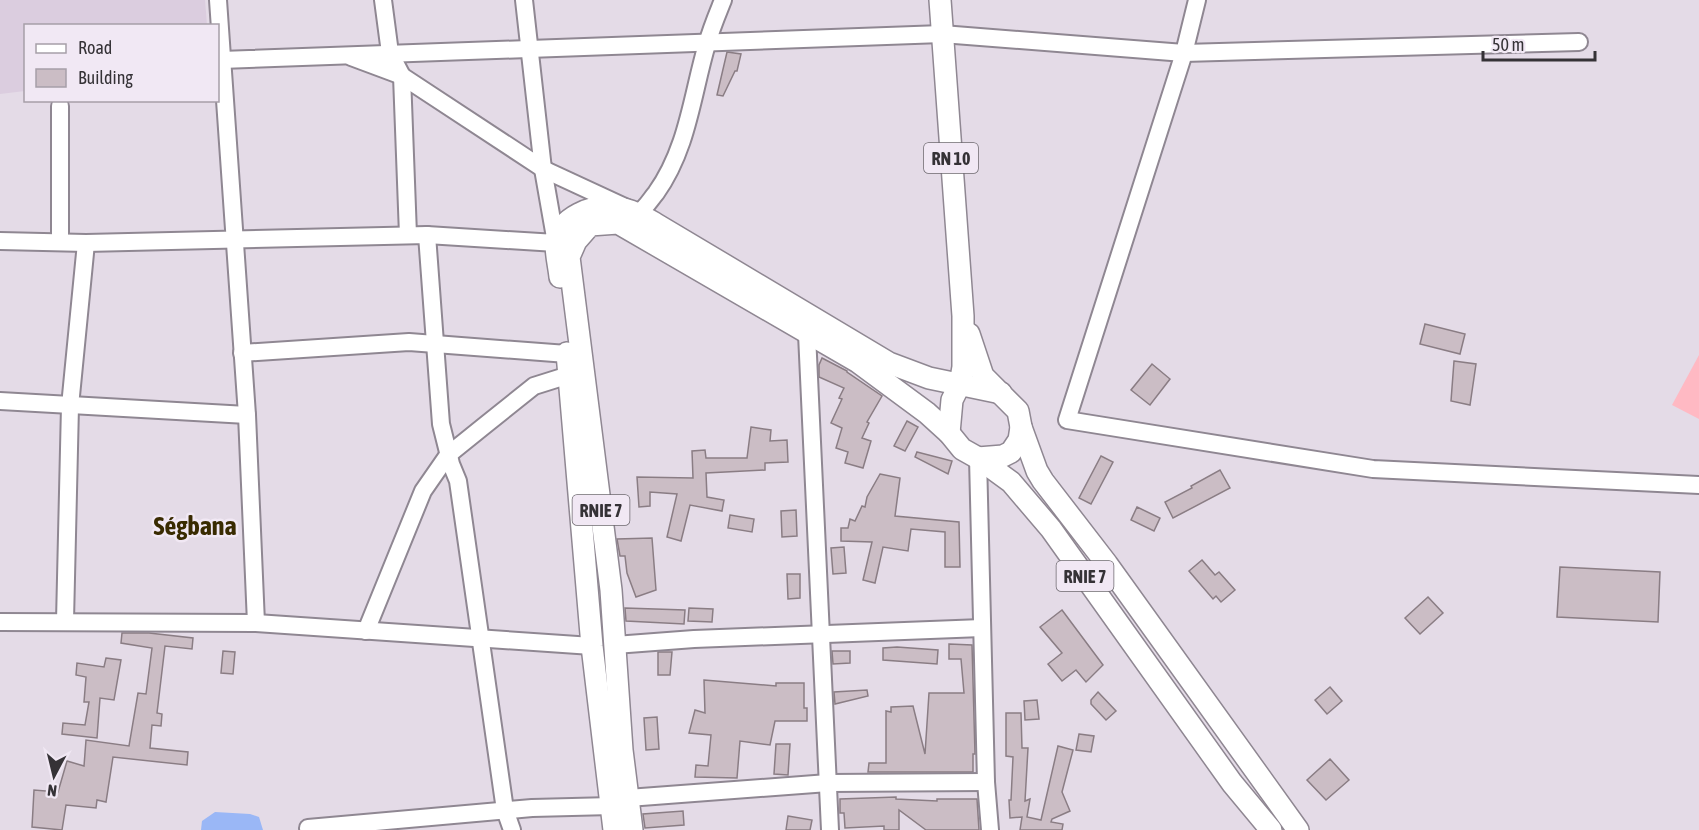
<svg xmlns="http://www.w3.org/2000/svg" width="1699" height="830" viewBox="0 0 1699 830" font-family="'Asap Condensed',sans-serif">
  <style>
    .built { fill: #dbcddf }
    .green { fill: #ffb9c3 }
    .water { fill: #9ab7f6 }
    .building { fill: #cbbdc5; stroke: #8a7d84; stroke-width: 1.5 }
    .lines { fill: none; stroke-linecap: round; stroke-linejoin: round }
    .minor-casing { stroke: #8f8792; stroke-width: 20 }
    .major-casing { stroke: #8f8792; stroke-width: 24 }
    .minor { stroke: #fff; stroke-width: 16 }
    .major { stroke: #fff; stroke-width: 21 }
    .labels { text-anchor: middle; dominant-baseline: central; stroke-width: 5; stroke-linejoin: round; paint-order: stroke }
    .shield { fill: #f1e8f4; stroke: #6d696f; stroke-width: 1.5 }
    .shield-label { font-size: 18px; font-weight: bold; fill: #353236 }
    .district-label { font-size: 26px; font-weight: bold; fill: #392b01; stroke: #f1e8f4 }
  </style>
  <rect width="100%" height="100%" fill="#e4dbe7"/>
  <polygon class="built" points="0,0 205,0 207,25 26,26 25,91 0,94"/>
  <polygon class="green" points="1699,355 1699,419 1672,405"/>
  <polygon class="water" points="215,812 250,814 259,817 263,830 201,830 202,821"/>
  <g class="building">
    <polygon points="727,52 741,54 737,71 735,71 723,96 717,95"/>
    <polygon points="1425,324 1465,334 1460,354 1420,344"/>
    <polygon points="822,358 847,371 847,372 882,396 867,422 869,423 862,438 871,441 863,468 845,463 848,452 836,448 842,428 831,423 842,399 839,398 844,388 819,377 819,365"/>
    <polygon points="1454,361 1476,364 1470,405 1451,401"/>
    <polygon points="1152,364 1170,379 1150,405 1131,390"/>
    <polygon points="907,421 918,427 905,451 894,446"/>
    <polygon points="751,427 771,430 770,441 787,440 788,462 765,463 765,470 706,473 707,497 724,500 722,511 690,505 681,541 667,537 677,494 650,492 650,506 639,507 637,477 693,478 692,451 705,450 706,458 747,458"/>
    <polygon points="917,452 952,461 948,474 915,457"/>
    <polygon points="1101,456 1113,462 1091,504 1079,498"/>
    <polygon points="1220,470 1230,488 1173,518 1165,502 1192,488 1191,486"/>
    <polygon points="880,474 900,478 895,516 959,522 960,567 945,567 945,532 911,529 908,551 883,547 875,583 863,580 872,542 841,541 841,528 848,528 850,519 855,521 862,506 865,507 867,497"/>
    <polygon points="1137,507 1160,518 1154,531 1131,520"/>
    <polygon points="796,510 797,536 782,537 781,511"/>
    <polygon points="730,515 754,519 752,532 728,528"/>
    <polygon points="652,538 656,590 636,597 627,573 625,556 620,556 617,539"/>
    <polygon points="844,547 846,573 833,574 831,548"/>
    <polygon points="1202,560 1215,575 1219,572 1235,590 1221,602 1216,596 1213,599 1189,571"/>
    <polygon points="1560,567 1660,572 1658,622 1557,617"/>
    <polygon points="787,574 800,574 800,598 788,599"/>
    <polygon points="1428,597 1443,613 1420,634 1405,618"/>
    <polygon points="625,608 685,610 684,624 626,621"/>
    <polygon points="689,608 713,609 712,622 688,621"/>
    <polygon points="1062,610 1103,665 1086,682 1076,670 1062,681 1048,664 1062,653 1040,627"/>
    <polygon points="122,633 149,633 193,638 192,649 165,646 157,713 162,714 161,726 152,725 150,748 188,752 187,765 113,757 106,802 97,800 96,808 66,805 62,830 32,827 34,790 58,792 67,761 84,766 86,740 129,746 138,693 146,694 152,648 121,643"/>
    <polygon points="949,644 972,645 975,754 973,754 973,772 868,772 869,763 886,763 886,711 891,712 891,707 913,706 925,754 929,693 964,693 961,659 949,659"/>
    <polygon points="897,647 938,650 937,664 883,660 883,648"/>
    <polygon points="223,651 235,652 233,674 221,673"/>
    <polygon points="832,651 850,651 850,663 833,664"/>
    <polygon points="658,652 672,652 670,675 658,675"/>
    <polygon points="106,658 121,660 114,700 100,698 97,738 62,734 63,723 85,725 89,702 84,702 86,677 76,675 77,663 104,667"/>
    <polygon points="704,680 776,686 776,683 804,683 804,708 807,708 807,721 775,721 770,745 740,741 737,778 695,777 696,765 708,766 711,735 689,733 695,710 705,713"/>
    <polygon points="1330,687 1342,701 1327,714 1315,700"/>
    <polygon points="867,690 868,696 835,704 834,692"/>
    <polygon points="1098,692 1116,711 1106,720 1091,704 1091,700"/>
    <polygon points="1037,700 1039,719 1025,720 1024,701"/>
    <polygon points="1006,713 1021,713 1022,748 1028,748 1025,801 1030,799 1027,817 1041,820 1058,746 1073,750 1062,792 1070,811 1052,819 1051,822 1063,824 1062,830 1020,830 1022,817 1010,818 1009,800 1011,800 1013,757 1006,756"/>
    <polygon points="657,717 659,749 646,750 644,718"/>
    <polygon points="1079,734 1094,736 1091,752 1076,750"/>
    <polygon points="776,744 790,744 788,775 774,774"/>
    <polygon points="1330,759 1349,780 1326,800 1307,780"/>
    <polygon points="896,797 896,799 937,801 937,799 977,799 979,830 926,830 899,810 899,830 884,830 884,826 845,828 844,813 840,813 840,799"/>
    <polygon points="683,811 684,825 645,828 643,814"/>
    <polygon points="788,816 812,820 810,830 786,830"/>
  </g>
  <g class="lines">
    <defs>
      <g id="minor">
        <polyline points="218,0 247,415 256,623"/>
        <polyline points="383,0 390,53 402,76 408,235"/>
        <polyline points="1197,0 1184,53 1067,420 1373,469 1699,485"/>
        <polyline points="351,57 402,76 548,172"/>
        <polyline points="221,60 942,34 1184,53 1579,42"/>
        <path d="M543 169 638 213C646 208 650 200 656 193 688 148 692 95 707 44 711 29 717 15 723 0"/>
        <polyline points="427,235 441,424 451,464 458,481 505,810 512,830"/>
        <polyline points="0,241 86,243 427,235 556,243 543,169 524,0"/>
        <polyline points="60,242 60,106"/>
        <polyline points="807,334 830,830"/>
        <polyline points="242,353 409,342 567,354"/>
        <polyline points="0,401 247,415"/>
        <polyline points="978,458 986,782 990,830"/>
        <polyline points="65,621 70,406 86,243"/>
        <polyline points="0,622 256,623 592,646"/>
        <polyline points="366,631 423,491 448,455 484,426 534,386 569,375"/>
        <polyline points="615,645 694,639 982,628"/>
        <polyline points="628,798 828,783 986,782"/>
        <polyline points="308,828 532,808 612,806"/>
      </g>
      <g id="major">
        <polyline points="940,0 963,316 963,367 960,384 952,400 949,433"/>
        <path d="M560 277C559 267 556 255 556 244 559 216 593 204 617 208 631 209 644 217 656 224L889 363 929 378 1001 393"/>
        <polyline points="969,334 983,376 1018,411 1021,427 1019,440 1011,452 1003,456 978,458"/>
        <polyline points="567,353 592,646 614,830"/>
        <polyline points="1021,427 1037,471 1043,481 1107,564 1298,830"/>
        <polyline points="632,830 622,750 611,590 569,257 576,241 590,225 618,223 858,362 927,413 949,433 962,449 978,458 1011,482 1051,529 1232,783 1271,830"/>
      </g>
    </defs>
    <use href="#minor" class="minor-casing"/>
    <use href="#major" class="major-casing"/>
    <use href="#minor" class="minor"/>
    <use href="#major" class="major"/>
  </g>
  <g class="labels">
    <g class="shield">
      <rect x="924" y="143" width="54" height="30" rx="4.5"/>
      <rect x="572.5" y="495" width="57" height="30" rx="4.5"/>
      <rect x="1056.5" y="561" width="57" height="30" rx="4.5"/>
    </g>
    <g class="shield-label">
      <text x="951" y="158">RN 10</text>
      <text x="601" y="510">RNIE 7</text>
      <text x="1085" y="576">RNIE 7</text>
    </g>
    <g class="district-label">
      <text x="195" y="526">Ségbana</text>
    </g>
  </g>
  <rect x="24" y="24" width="195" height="78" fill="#f1e8f4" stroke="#a69fa8" stroke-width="1.5"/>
  <rect x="36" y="44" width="30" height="9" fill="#ffffff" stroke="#a69fa8" stroke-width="1.5"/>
  <text x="78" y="54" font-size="18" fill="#353236">Road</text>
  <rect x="36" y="69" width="30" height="18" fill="#cbbdc5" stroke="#a69fa8" stroke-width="1.5"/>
  <text x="78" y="84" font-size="18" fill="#353236">Building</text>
  <g transform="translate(54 776) rotate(187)" stroke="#f1e8f4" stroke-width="4.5" paint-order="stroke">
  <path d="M0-4.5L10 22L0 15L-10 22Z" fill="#353236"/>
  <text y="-9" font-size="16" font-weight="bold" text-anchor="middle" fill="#353236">N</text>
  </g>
  <path d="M1483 51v9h112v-9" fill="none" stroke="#353236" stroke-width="3"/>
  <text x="1492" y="51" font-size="18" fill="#353236" stroke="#f1e8f4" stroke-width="4.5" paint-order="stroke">50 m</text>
</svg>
